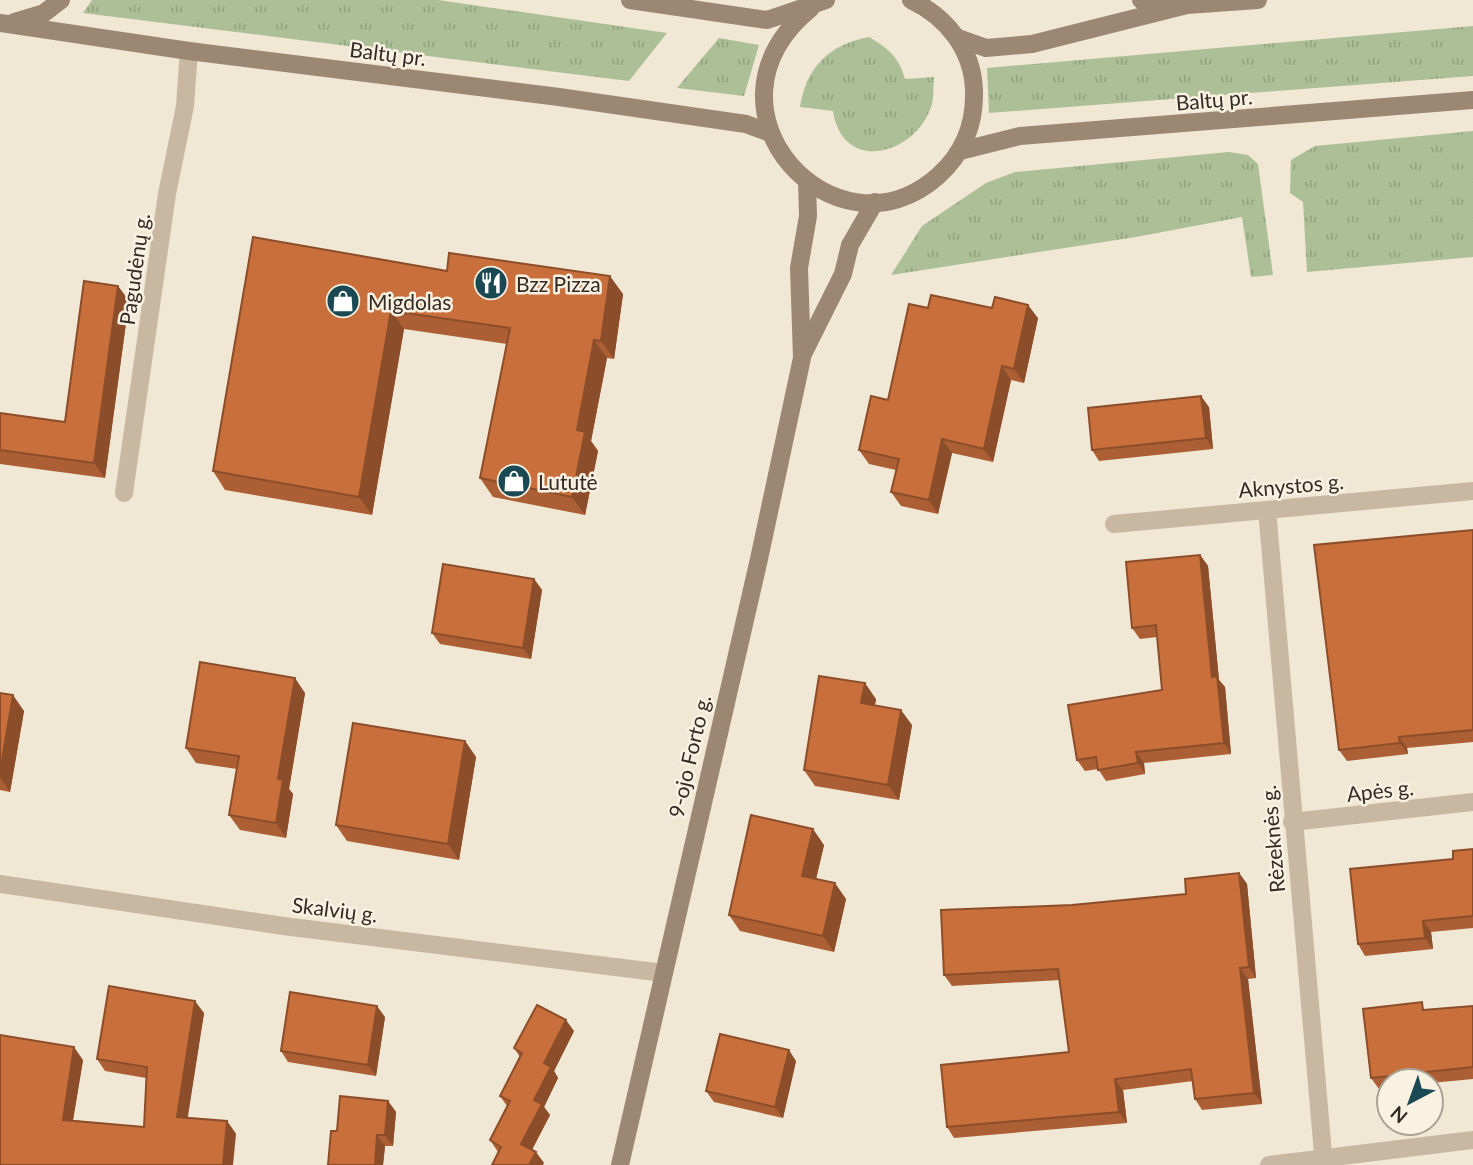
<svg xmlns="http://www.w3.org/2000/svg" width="1473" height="1165" viewBox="0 0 1473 1165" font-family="Lato,sans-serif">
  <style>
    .grass { fill: url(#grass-tufts) }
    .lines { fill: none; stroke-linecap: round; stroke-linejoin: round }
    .street { stroke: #c8b8a2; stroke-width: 18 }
    .secondary { stroke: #9c8773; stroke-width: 18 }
    .wall { fill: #ac5f34 }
    .shaded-wall { fill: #8c4e2a }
    .building { fill: #c86f3c; stroke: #8c4e2a; stroke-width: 2 }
    .labels { text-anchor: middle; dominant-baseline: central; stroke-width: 5; stroke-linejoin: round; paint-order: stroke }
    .street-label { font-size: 21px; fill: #332b24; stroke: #f9f1e1 }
    .poi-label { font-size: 21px; fill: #332b24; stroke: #f9f1e1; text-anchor: start }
  </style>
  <defs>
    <pattern id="grass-tufts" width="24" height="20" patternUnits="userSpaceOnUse" patternTransform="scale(1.75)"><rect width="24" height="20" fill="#acbf96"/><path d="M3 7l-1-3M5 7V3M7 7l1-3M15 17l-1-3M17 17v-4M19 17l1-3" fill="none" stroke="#94a481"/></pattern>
  </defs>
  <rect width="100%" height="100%" fill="#f1e7d5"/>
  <g class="grass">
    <polygon points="92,0 438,0 667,33 629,81 83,13"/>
    <polygon points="1473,26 1473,76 989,113 987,68"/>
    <path d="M869 37C889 49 899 57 905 79L934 77C933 85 934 96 932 104 918 154 843 176 833 111L800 107C806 67 830 44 869 37Z"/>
    <polygon points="719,38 759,45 744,96 677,88"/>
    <polygon points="1473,131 1473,257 1307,272 1303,202 1290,193 1291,160 1315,146"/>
    <polygon points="1229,152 1248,155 1258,164 1273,275 1251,277 1242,217 1136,237 891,275 922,226 986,183 1015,172"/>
  </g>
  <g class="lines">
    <g class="street">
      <polyline points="124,493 167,194 185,106 189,51"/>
      <polyline points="1267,510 1324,1165"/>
      <polyline points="1114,524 1473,491"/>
      <polyline points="1292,822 1473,802"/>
      <polyline points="0,884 291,927 664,973"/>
      <polyline points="1269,1165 1473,1140"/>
    </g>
    <g class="secondary">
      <polyline points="630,0 767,20 826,0"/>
      <polyline points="1141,0 1177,4"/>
      <path d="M811 8C687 109 836 267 938 176 963 154 975 124 974 91 973 50 947 17 911 0"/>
      <polyline points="14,22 44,13 61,0"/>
      <polyline points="0,23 189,51 559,97 746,124 770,133"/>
      <polyline points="958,38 986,48 1032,44 1187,5 1258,0"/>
      <polyline points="960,151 1020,136 1473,100"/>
      <polyline points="803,354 843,274 850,245 875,202"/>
      <polyline points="620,1165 759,559 802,358 799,268 808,216 807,181"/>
    </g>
  </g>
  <g class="wall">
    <polygon points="253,237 447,271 623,294 614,359 607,358 591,441 598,451 585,515 493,497 480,478 507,344 404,329 372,515 225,490 213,471"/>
    <polygon points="118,286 129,301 105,478 0,464 0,413 65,422"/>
    <polygon points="928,308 1038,318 1024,383 1011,380 993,462 952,453 938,514 901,506 891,492 896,470 869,464 859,450 888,400"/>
    <polygon points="1209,407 1213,449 1099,461 1092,450"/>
    <polygon points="1473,530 1473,742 1407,748 1408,754 1347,761 1339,750"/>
    <polygon points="1200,555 1208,566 1219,680 1225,687 1231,754 1144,763 1145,774 1106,781 1098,769 1085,771 1077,760 1162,690 1157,637 1140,639 1132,628"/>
    <polygon points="534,579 542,590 531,659 440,644 432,633"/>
    <polygon points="0,693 24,711 10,792 0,790"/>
    <polygon points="305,693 289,789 293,794 286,838 240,830 229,815 237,769 196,763 186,748"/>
    <polygon points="876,699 875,706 912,725 899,800 815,786 804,770"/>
    <polygon points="465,741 476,757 459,860 347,841 336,825"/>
    <polygon points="824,845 816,879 846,899 834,952 740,931 729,915"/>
    <polygon points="1473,849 1473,928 1431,932 1433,949 1365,956 1358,944 1453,859"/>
    <polygon points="1239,873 1247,884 1256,978 1248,979 1262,1104 1202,1110 1195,1099 1193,1081 1123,1090 1127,1123 954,1138 947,1127 1069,1052 1060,980 952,986 944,975 1072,905 1186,894"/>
    <polygon points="1473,1006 1473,1079 1431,1083 1431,1081 1389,1081 1389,1088 1379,1089 1371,1078 1428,1010"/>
    <polygon points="204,1013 187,1118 227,1121 236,1134 0,1165 83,1060 73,1120 144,1127 146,1078 105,1071 97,1059"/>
    <polygon points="385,1017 376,1076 288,1062 281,1051"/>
    <polygon points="574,1031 554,1071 558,1078 544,1107 550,1115 532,1150 544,1163 498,1152 490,1140 507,1106 500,1096 520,1057 514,1048"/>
    <polygon points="796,1061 783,1118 714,1102 706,1091"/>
    <polygon points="388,1101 396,1112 393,1146 385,1146 383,1165 328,1165 337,1131"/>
  </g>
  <g class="shaded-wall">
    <polygon points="610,276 623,294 614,359 601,341"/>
    <polygon points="118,286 129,301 105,478 94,463"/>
    <polygon points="1028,305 1038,318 1024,383 1014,369"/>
    <polygon points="391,311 404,329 372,515 359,497"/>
    <polygon points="594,340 607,358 591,441 598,451 585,515 572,497 577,430"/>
    <polygon points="1002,366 1011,380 993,462 984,449"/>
    <polygon points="1201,396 1209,407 1213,449 1206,438"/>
    <polygon points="942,439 952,453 938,514 929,500"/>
    <polygon points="1200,555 1208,566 1219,680 1225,687 1231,754 1224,743 1212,677"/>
    <polygon points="534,579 542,590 531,659 523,648"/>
    <polygon points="295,678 305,693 289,789 293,794 286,838 276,823 278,779"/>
    <polygon points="865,683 876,699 872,719 861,703"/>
    <polygon points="13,695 24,711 10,792 0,777 0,772"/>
    <polygon points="901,710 912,725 899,800 888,785"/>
    <polygon points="1399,737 1407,748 1408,754 1400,743"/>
    <polygon points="465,741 476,757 459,860 448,844"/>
    <polygon points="1136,752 1144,763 1145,774 1138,763"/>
    <polygon points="813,829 824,845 813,892 802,876"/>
    <polygon points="1239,873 1247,884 1256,978 1249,967"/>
    <polygon points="835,883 846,899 834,952 823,936"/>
    <polygon points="1423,921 1431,932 1433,949 1425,938"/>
    <polygon points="1240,968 1248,979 1262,1104 1254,1093"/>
    <polygon points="195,1001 204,1013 186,1129 177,1117"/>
    <polygon points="377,1006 385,1017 376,1076 368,1065"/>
    <polygon points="566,1020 574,1031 554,1071 558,1078 544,1107 550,1115 529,1155 521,1144 544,1063"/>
    <polygon points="74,1047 83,1060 71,1132 63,1120"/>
    <polygon points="789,1050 796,1061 783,1118 775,1107"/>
    <polygon points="1115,1079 1123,1090 1127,1123 1119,1112"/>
    <polygon points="388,1101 396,1112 393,1146 385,1135"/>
    <polygon points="227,1121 236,1134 233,1165 223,1165"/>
    <polygon points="377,1135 385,1146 383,1165 375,1165"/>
    <polygon points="536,1152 544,1163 543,1165 529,1165"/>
  </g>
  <g class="building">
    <polygon points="253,237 447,271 449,253 610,276 601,341 594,340 577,430 585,432 572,497 480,478 510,328 391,311 359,497 213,471"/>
    <polygon points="84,281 118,286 94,463 0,450 0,413 65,422"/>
    <polygon points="931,295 992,308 995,297 1028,305 1014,369 1002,366 984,449 942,439 929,500 891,492 899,459 859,450 871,396 888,400 909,304 928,308"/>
    <polygon points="1201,396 1206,438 1092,450 1088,408"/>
    <polygon points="1473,530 1473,730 1399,737 1400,743 1339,750 1314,545"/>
    <polygon points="1200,555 1212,677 1217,676 1224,743 1136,752 1138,763 1098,770 1096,757 1077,760 1068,705 1162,690 1156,625 1132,628 1126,562"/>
    <polygon points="443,564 534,579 523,648 432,633"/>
    <polygon points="200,662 295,678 278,779 283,780 276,823 229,815 239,756 186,748"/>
    <polygon points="819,676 865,683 861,703 901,710 888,785 804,770"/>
    <polygon points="0,693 13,695 0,772"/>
    <polygon points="353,723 465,741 448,844 336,825"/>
    <polygon points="751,815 813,829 802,876 835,883 823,936 729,915"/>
    <polygon points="1473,849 1473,916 1423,921 1425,938 1358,944 1350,869 1453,859 1453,851"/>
    <polygon points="1239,873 1249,967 1240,968 1254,1093 1195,1099 1191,1069 1115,1079 1119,1112 947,1127 941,1065 1069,1052 1058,969 944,975 941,910 1072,905 1186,894 1185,879"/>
    <polygon points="109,986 195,1001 177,1117 227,1121 223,1165 0,1165 0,1035 74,1047 63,1120 144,1127 147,1067 97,1059"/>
    <polygon points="290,992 377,1006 368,1065 281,1051"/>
    <polygon points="1422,1002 1423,1010 1473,1006 1473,1067 1371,1078 1363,1009"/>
    <polygon points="537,1005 566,1020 544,1063 551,1067 534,1100 542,1104 521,1144 536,1152 529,1165 492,1165 501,1147 490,1140 510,1101 500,1096 522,1053 514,1048"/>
    <polygon points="720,1034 789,1050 775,1107 706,1091"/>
    <polygon points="340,1096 388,1101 385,1135 377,1135 375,1165 328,1165 331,1131 337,1131"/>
  </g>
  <defs>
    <symbol id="restaurant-disc" viewBox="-11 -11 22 22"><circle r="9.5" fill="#1a4954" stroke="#f9f1e1"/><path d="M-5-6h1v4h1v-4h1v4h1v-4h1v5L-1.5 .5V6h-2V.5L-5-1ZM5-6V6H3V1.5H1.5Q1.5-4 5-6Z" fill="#fff"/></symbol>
    <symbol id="shop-disc" viewBox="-11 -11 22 22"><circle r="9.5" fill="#1a4954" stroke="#f9f1e1"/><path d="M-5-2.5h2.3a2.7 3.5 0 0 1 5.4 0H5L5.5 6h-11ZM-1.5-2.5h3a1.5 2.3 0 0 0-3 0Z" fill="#fff"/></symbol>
  </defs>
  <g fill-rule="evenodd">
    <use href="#restaurant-disc" x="472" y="264" width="38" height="38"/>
    <use href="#shop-disc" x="324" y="282" width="38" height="38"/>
    <use href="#shop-disc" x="495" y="462" width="38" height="38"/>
  </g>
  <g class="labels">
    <g class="street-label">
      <text transform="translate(388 53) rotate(7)">Baltų pr.</text>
      <text transform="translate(1214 99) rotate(-5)">Baltų pr.</text>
      <text transform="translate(134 269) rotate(-82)">Pagudėnų g.</text>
      <text transform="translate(1291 485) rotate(-5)">Aknystos g.</text>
      <text transform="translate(689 756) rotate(-77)">9-ojo Forto g.</text>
      <text transform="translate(1380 790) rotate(-6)">Apės g.</text>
      <text transform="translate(1272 839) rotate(-95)">Rėzeknės g.</text>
      <text transform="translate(335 909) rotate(7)">Skalvių g.</text>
    </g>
    <g class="poi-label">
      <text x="516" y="283">Bzz Pizza</text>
      <text x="368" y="301">Migdolas</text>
      <text x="538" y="481">Lututė</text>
    </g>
  </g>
  <g transform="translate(1410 1102) rotate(221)"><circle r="33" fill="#f9f1e1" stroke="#aaa295" stroke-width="2"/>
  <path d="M0-5L12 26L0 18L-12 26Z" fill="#1a4954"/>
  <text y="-10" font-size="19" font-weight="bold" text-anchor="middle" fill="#332b24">N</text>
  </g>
</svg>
